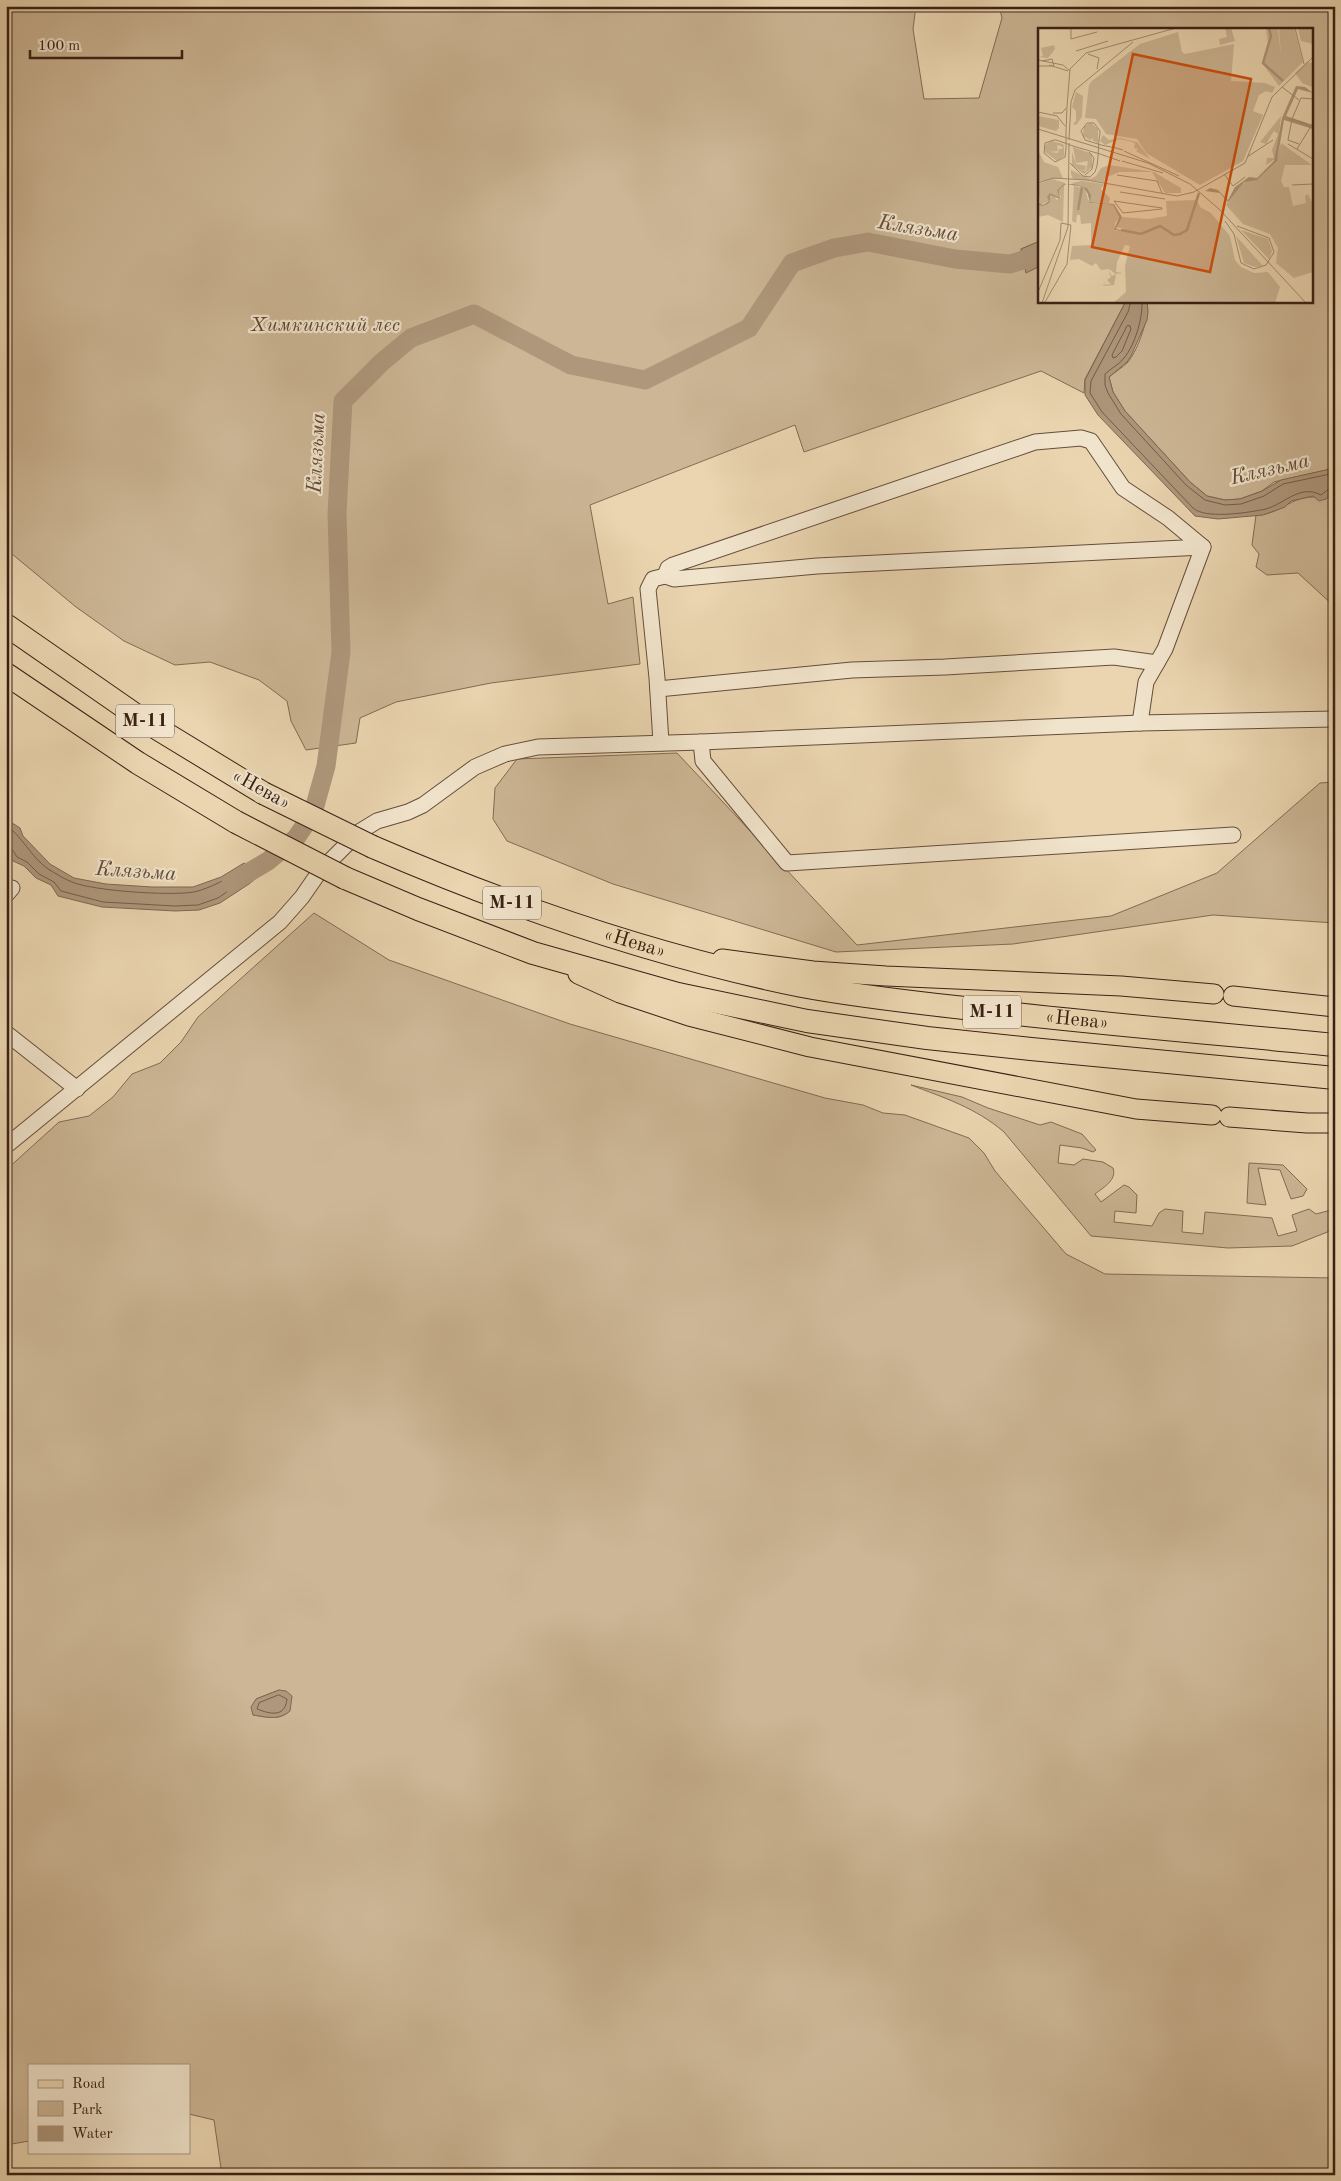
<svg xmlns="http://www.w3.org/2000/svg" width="1341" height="2181" viewBox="0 0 1341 2181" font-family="'Old Standard TT',serif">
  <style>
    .green { fill: #ccb695; stroke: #826b54; fill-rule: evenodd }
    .water { fill: #ae977b; stroke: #7f6752 }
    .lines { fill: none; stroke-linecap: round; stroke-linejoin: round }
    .shore { stroke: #745c48; stroke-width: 1 }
    .river { stroke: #ae977b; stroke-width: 19 }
    .minor-casing { stroke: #654d3b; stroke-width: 17 }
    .major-casing { stroke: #392014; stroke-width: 21 }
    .highway-casing { stroke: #392014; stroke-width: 24 }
    .minor { stroke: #f1e4cc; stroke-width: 15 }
    .major { stroke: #ead5b0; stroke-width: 19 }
    .highway { stroke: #ead5b0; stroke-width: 22 }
    .highway-bridge-casing { stroke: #392014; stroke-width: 24; stroke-linecap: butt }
    .highway-bridge { stroke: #ead5b0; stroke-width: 22 }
    .labels { text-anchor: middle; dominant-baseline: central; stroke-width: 4.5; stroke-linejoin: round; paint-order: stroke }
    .shield { fill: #f1e4cc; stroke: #705b4b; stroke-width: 1 }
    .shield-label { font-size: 19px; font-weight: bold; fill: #392014 }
    .park-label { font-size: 20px; font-style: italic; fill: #5e4634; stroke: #f1e4cc }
    .street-label { font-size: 20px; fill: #392014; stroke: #f1e4cc }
    .water-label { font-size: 21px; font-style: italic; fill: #624a38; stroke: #f1e4cc }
    .inset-river { fill: none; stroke: #ae977b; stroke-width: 2.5 }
    .inset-road { fill: none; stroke: #a38d72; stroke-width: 1 }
    .view { fill: #ce500d; fill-opacity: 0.15; stroke: #ce500d; stroke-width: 2.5 }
    .inset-edge { fill: none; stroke: #392014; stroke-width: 2.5 }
  </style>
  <rect width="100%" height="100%" fill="#ead5b0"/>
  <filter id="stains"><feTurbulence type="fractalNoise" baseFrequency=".004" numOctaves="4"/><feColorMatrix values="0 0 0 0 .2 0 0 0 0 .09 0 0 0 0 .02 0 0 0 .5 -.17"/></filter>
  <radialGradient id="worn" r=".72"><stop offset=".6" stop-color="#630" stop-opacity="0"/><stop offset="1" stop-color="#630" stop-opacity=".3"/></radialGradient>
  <g class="green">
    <path d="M6 6H916L913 29 924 99 979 98 1002 18 999 6H1335V468L1274 482 1262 491 1240 499 1225 500 1207 496 1190 482 1125 411 1113 392 1109 377C1115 372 1122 368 1128 362 1139 348 1149 318 1147 301H1312V29H1040V241L1021 249 1026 272 1040 266V301H1126L1085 379 1084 393 1041 371 804 452 795 425 590 505 608 604 633 597 640 664 491 683 396 702 360 718 356 743 306 750 291 721 287 701 259 680 210 662 175 665 124 641 76 607 6 549Z"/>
    <path d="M1335 490V607L1298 573 1267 575 1256 567 1259 554 1252 545 1256 515C1284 515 1293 490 1326 499Z"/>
    <polygon points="677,753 857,945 1111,916 1217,873 1320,783 1335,782 1335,923 1213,915 1013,944 836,952 613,884 507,841 493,819 495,788 517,759"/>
    <path d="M314 913 389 960 570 1024 825 1098 863 1105 883 1113 905 1115 969 1138 984 1153 995 1171 1066 1254 1105 1274 1335 1278V2175H222L214 2120 189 2114V2065H29V2141L6 2145V1170L59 1122 89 1116 113 1097 132 1074 160 1063 181 1042 198 1017ZM279 1690 290 1711C278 1721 268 1717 253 1715L256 1699Z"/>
    <path d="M911 1085 962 1097 988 1108 1040 1125 1051 1122 1082 1134 1096 1150 1093 1152 1082 1148 1060 1145 1058 1163 1074 1165 1083 1159 1103 1162 1113 1168C1117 1180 1104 1187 1095 1194L1101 1202 1124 1185 1129 1187 1137 1195 1136 1213 1115 1211 1114 1222 1152 1226 1159 1213 1165 1209 1183 1211 1182 1232 1203 1234 1205 1212 1272 1218 1278 1236 1297 1231 1292 1215 1309 1209 1316 1214 1335 1209V1229L1292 1246 1228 1248 1091 1236 1004 1132C976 1108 945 1098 911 1085Z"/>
    <polygon points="1249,1163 1283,1165 1307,1189 1303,1196 1291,1199 1280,1170 1258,1168 1266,1205 1247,1203"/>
  </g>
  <g class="water">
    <polygon points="1040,241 1040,266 1026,273 1021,249"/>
    <polygon points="1126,301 1147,301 1148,312 1147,320 1131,356 1127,362 1109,377 1113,392 1125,411 1190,482 1207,496 1225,500 1240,499 1262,491 1281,480 1335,468 1335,490 1326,499 1319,501 1313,496 1291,501 1285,507 1263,515 1218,519 1195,516 1098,415 1085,395 1085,380"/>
    <polygon points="6,819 20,828 23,836 50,864 74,878 106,884 152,887 193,887 221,877 244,863 260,875 249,884 220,903 199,910 175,911 102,907 58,896 51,885 36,878 24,866 13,861 6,850"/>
    <path d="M279 1690 286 1691 292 1696 290 1711C278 1721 267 1717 253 1715L251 1707 256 1699Z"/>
  </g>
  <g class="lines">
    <g class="shore">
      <path d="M1131 301 1128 312 1091 381 1090 393 1102 412 1193 508C1205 519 1245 513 1261 510 1283 507 1298 483 1321 495L1330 488 1335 487"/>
      <path d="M1142 301C1143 318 1135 345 1124 358 1119 365 1111 368 1105 374V385L1108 393 1121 414 1186 485 1205 500 1225 505 1241 504 1264 496 1283 484 1335 473"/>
      <polygon points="1130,326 1131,329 1122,351 1116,357 1113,358 1112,355 1127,326"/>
      <path d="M6 825C22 836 31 857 48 869 55 873 64 879 72 882 93 891 171 896 194 892 211 888 228 878 243 870L250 876 218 898 198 905 175 906 103 902 61 891 54 882 39 874 27 862 17 857 12 849 6 848"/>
      <path d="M279 1695 287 1699C285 1718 270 1714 257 1709L259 1703Z"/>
    </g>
    <polyline class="river" points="231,883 268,861 296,838 313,813 326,766 341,652 337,514 343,401 382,362 411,338 474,314 571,365 645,380 749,328 792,263 834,248 868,242 955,259 1010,264 1040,255"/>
    <defs>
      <g id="minor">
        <polygon points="1081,438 1091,441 1123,488 1168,518 1203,547 817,566 674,579 665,576 668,568 673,565 1035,442"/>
        <polyline points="658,689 852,670 945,667 1114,657 1157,663"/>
        <polyline points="1140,723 1146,682 1165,649 1203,547"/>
        <polyline points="701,742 703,761 787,863 1233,835"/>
        <polyline points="661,743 657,678 648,589 653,579 665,576"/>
        <polyline points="6,895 12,888"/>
        <polyline points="6,1033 77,1089"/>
        <polyline points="6,1146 280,922 302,897 320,871 359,832 377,821 408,812 423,805 475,767 505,754 538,747 701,742 1140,723 1335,719"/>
      </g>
      <g id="major">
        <polyline points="722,959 813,971 886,976 1121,986 1214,994"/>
        <polyline points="578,974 620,993 689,1016 810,1047 1136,1109 1212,1115"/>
        <polyline points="1233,996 1335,1007"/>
        <polyline points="1229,1117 1307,1123 1335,1123"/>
      </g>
      <g id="highway">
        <polyline points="6,625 140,718 263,793"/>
        <polyline points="6,674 138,763 236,822"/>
        <path id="s1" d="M373 847C512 907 654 956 802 986 855 996 910 1002 964 1008 1087 1023 1211 1033 1335 1045"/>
        <polyline points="345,878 418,909 533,953 678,994 807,1021 927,1038 1031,1049 1335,1078"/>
      </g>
    </defs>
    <use href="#minor" class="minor-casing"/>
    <use href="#major" class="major-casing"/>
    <use href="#highway" class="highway-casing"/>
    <use href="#minor" class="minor"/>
    <use href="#major" class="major"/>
    <use href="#highway" class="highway"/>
    <defs>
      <g id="highway-bridge">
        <polyline points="263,793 373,847"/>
        <polyline points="236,822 345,878"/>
      </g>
    </defs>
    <use href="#highway-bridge" class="highway-bridge-casing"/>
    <use href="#highway-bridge" class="highway-bridge"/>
  </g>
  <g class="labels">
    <g class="shield">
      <rect x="116" y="704.5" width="58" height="33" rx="4"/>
      <rect x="483" y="886.5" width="58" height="33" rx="4"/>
      <rect x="963" y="995.5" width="58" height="33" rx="4"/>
    </g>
    <g class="shield-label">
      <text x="145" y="721">М-11</text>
      <text x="512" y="903">М-11</text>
      <text x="992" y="1012">М-11</text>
    </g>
    <g class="park-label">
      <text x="325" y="326">Химкинский лес</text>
    </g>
    <g class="street-label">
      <text transform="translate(261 790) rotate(29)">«Нева»</text>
      <text stroke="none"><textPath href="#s1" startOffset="279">«Нева»</textPath></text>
      <text stroke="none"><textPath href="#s1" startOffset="729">«Нева»</textPath></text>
    </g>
    <g class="water-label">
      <text transform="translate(918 229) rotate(9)">Клязьма</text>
      <text transform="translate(317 453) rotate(-87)">Клязьма</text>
      <text transform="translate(1270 470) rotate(-13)">Клязьма</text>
      <text transform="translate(136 872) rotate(4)">Клязьма</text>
    </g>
  </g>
  <g transform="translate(1038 28)">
    <rect width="275" height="275" fill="#ead5b0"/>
    <path d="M187 0H193L197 13 182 17 181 11 189 9ZM228 0 240 1 243 27 241 1 256 0 265 34 241 58 224 35 230 15ZM260 0H275V16L263 13ZM140 4 144 24 147 26 196 16 193 53 227 55 237 59 234 65 228 63 221 67 215 83 225 87 205 133 162 157 108 125 99 111 68 106 58 91 47 90 51 57 54 53 102 16ZM16 17 17 21 10 30 1 29 5 28 3 20ZM269 34 275 35 274 59 264 55 257 45ZM38 64 45 68 44 89 38 97 35 96 38 93V83L34 79ZM0 88 21 92V100L18 103 0 98ZM243 88 241 108 237 131 228 137 229 130H236L234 122 240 106 236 103 228 116 222 114ZM53 95 60 101V115L54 112 56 109 52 112 45 108 46 98ZM65 107 71 112 82 110 99 114 112 131 98 123 100 121 96 120 97 115 91 113 81 111 67 117 62 113ZM13 113 25 116V119L19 117 20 123 12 124 20 125 21 121H24L26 116V128L19 133 7 124 6 118ZM243 115 274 137H247L243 153 246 159H251L255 178 268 175 267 168 270 166 275 176V244L256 250 238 235 240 220 232 206 205 196 188 177 200 159 210 152H219L238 134ZM35 119 54 126V139L46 146 34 137V124L38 136 48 138 47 142 41 141 48 143 50 133 38 135ZM0 122 6 134 20 139 25 150 0 154ZM71 137 116 144 143 160V165H127L114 144H81L67 150 66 154 35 151 33 146V142L52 151 58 148 63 140ZM14 151 28 155 19 162 21 169 12 165 11 173 2 177 0 156ZM44 153 66 156 63 161 72 170 71 175 52 174 48 160 33 155ZM26 158 25 194 10 187 0 189V177L10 176 12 167H17L18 172 23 170 21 162ZM36 158 47 161 50 172 55 176 75 177 81 189 77 195V203L86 201 78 199 84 189 110 191 129 188 128 173 159 172 162 179 173 185 192 208 197 232 203 239 216 245 230 244 242 259 237 275H75L88 264 87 238 92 218 87 217 79 234 78 244 85 245 78 246 76 257 65 258 68 252 66 257 73 256 69 252 73 249 70 242 74 248 78 246 71 241 63 242 58 235 54 238 41 231 32 232 34 218 53 217V195L43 196 42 187H39L38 195 34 193ZM203 202 230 211 234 223 231 231ZM198 208 225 238 217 239 206 235Z" fill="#ccb695"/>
    <path d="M258 58 267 59 275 65 260 61 248 88 275 97V101L246 92 239 133 219 152 206 154 190 174 182 165 167 163 172 160 180 162 190 172 197 159 211 149 219 150 236 133 244 90ZM26 156H36L49 160 53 167 52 174 76 176 84 189 78 201 87 203 76 202 81 189 75 177 52 175 50 166 45 159 28 156 21 162 22 171 12 167V174L10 176 5 178 0 177V168L1 175 5 177 11 173 9 169 12 165 21 169 19 162Z" fill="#ae977b"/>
    <path class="inset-river" d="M231 0 233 8 225 35 245 53M40 182 44 159M83 202 103 206 122 198 136 207 142 206 149 202 161 165"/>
    <path class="inset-road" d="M33 0V11L59 4M257 0 266 36M38 23 70 13M50 26 61 30 59 41M0 32 25 37 32 43M11 37 30 43M0 38H16L14 31 4 33M244 59 261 72M0 84 19 88 27 98M15 85H24L28 80M254 91 271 97M0 101 110 135 152 156 182 182 268 275M31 112 33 74 37 62 95 14M250 116 275 131M261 116 250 112 254 91 263 70 275 71M259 121 275 95M86 123 141 148M209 129 235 112M82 133 62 126 35 118 24 114 18 112H16L7 115 6 125 17 134 27 129 28 120V105L29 78 32 41 48 25 138 0M84 133 125 145M32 135 45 148 52 149 57 144 59 138 60 129 61 111 62 106V103L56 95H49L43 103 47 112 60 116 63 117 78 120 85 122M186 146 195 158 207 149M47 147 54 141 56 130 51 124M79 147 119 153 124 165M0 155 15 150 49 152 139 168 156 164 207 135 234 69 275 29M254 157 275 156M82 164 127 171M76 173 124 180V181L85 185ZM187 193 196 206 203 235 216 241 228 237 236 224 231 210 199 198M0 264 22 212 23 195 33 197 29 236 7 274M4 275 30 199 31 115"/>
    <path class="view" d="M95 26 213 51 172 244 54 219Z"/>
    <rect width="275" height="275" class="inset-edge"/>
  </g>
  <rect width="1341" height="2181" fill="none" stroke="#ead5b0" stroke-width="25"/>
  <rect x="8" y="8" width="1326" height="2166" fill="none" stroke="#392014" stroke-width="2.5"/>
  <rect x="12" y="12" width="1316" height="2156" fill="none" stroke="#392014"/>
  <rect x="28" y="2064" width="162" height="90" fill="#f1e4cc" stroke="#a79682"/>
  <rect x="38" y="2080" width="25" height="8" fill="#ead5b0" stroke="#a79682"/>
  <text x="72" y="2088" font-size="15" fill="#392014">Road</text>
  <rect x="38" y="2101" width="25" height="15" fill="#ccb695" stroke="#a79682"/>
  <text x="72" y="2114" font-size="15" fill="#392014">Park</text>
  <rect x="38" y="2126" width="25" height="15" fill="#ae977b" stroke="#a79682"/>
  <text x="72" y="2138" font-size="15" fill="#392014">Water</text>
  <path d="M30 50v8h152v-8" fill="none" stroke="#392014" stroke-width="2.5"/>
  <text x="38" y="50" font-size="15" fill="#392014" stroke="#f1e4cc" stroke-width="4" paint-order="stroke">100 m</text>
  <rect width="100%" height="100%" filter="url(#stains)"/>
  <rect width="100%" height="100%" fill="url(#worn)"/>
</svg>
